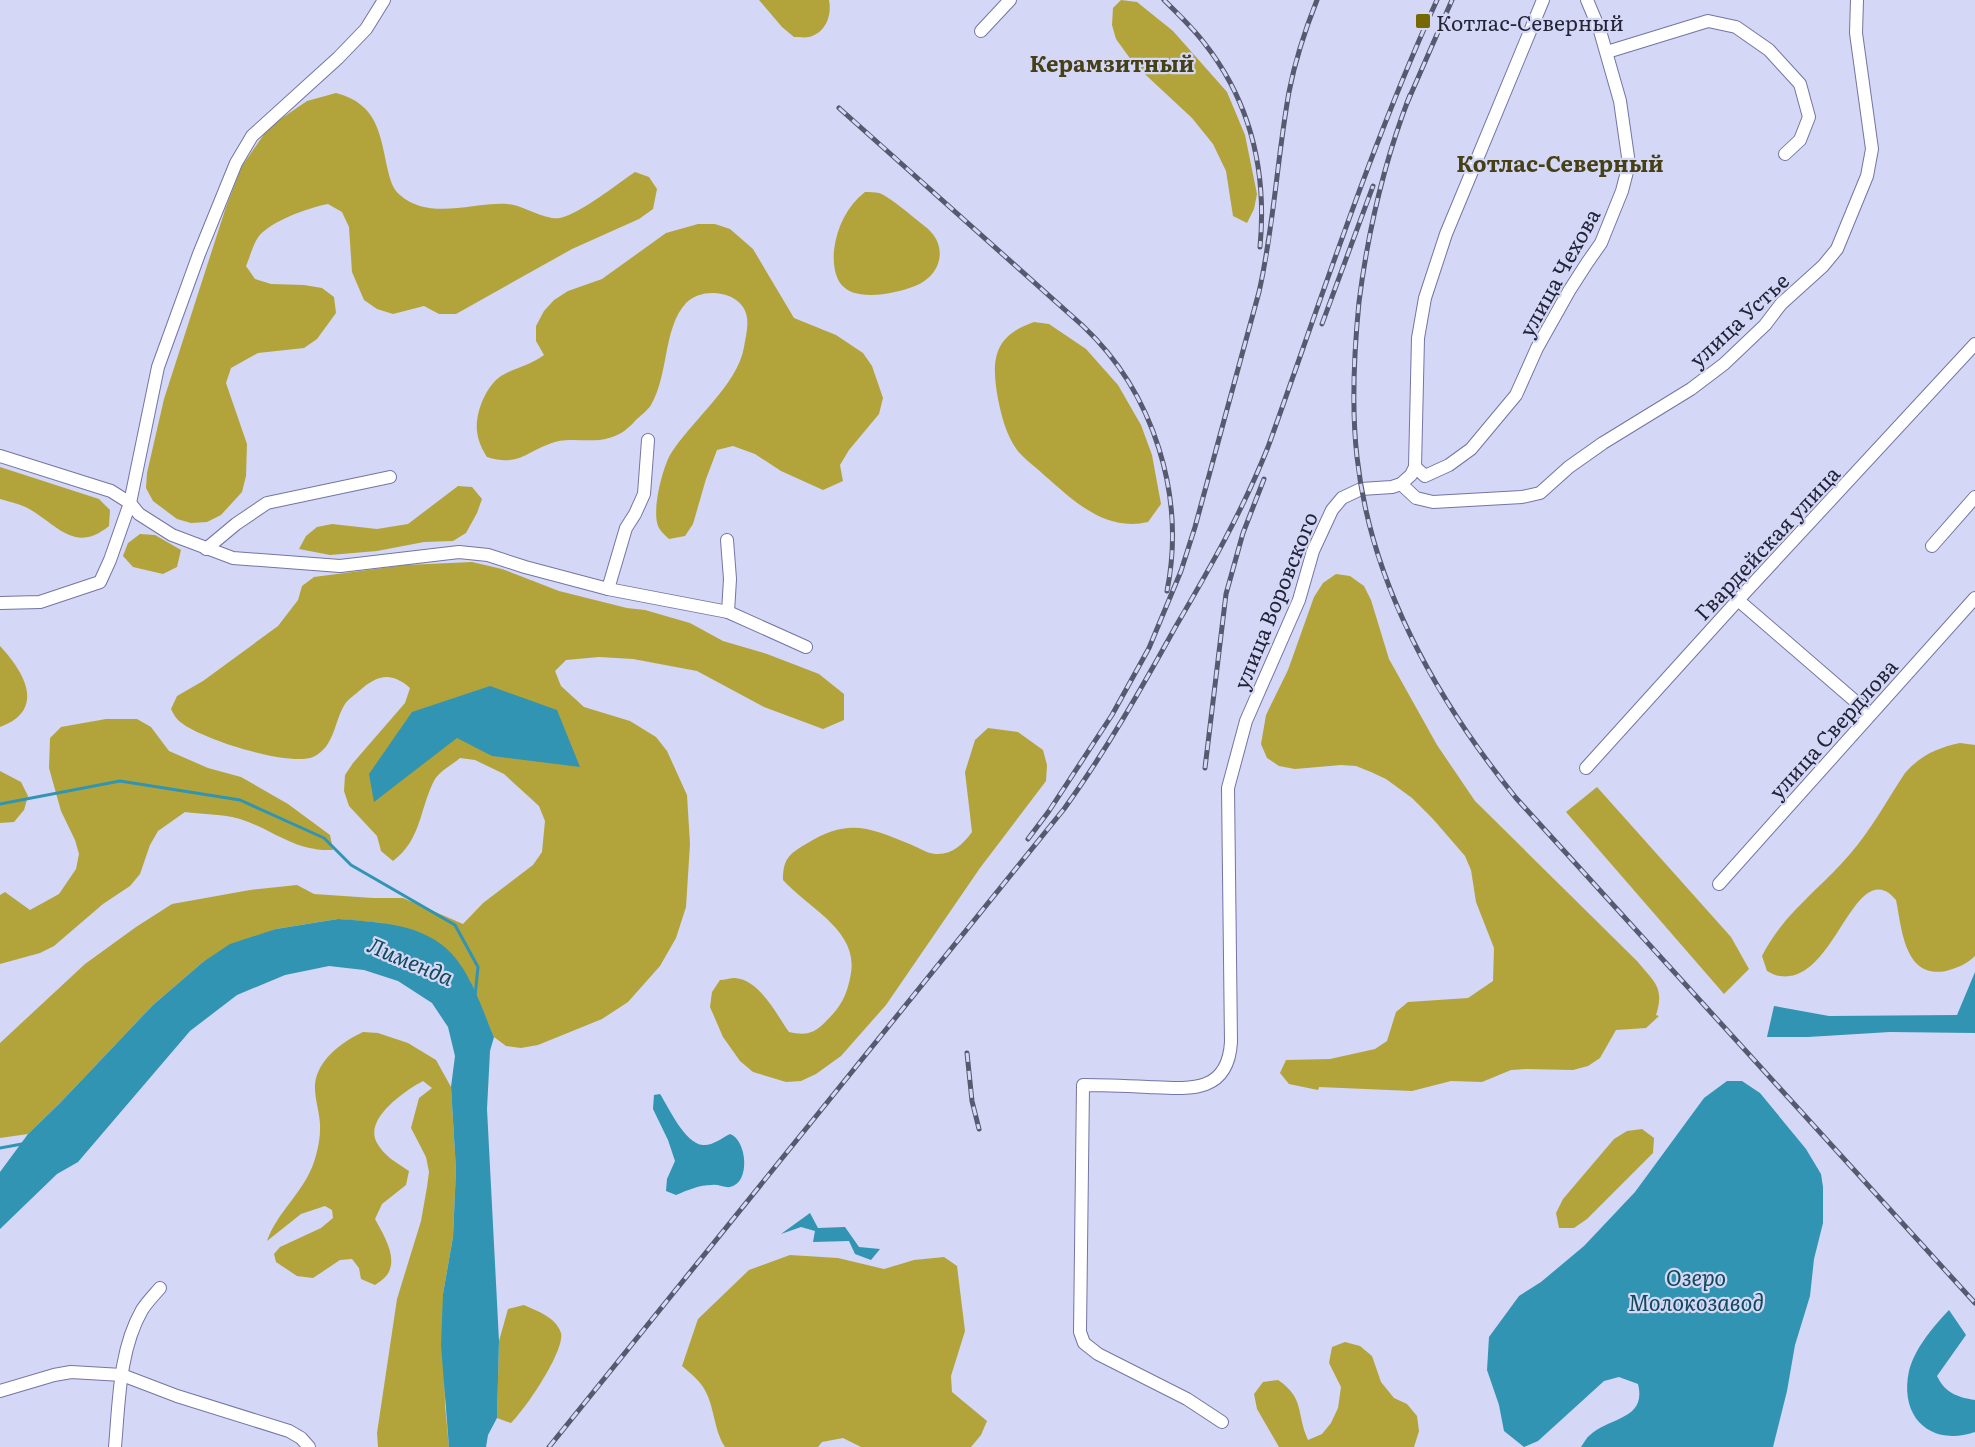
<svg xmlns="http://www.w3.org/2000/svg" width="1975" height="1447" viewBox="0 0 1975 1447" font-family="Literata,serif">
  <style>
    .forest { fill: #b2a43b }
    .water { fill: #3094b2 }
    .lines { fill: none; stroke-linecap: round; stroke-linejoin: round }
    .stream { stroke: #3094b2; stroke-width: 3 }
    .minor-casing { stroke: #7375a4; stroke-width: 14 }
    .minor { stroke: #fff; stroke-width: 12 }
    .rail-casing { stroke: #57596f; stroke-width: 5 }
    .rail { stroke: #d4d7f6; stroke-width: 3; stroke-dasharray: 9; stroke-linecap: butt }
    .poi-dot { fill: #756900; stroke: #d4d7f6; stroke-width: 2 }
    .labels { text-anchor: middle; dominant-baseline: central; stroke-width: 4.5; stroke-linejoin: round; paint-order: stroke }
    .poi-label { font-size: 21px; fill: #232437; stroke: #d4d7f6; text-anchor: start }
    .street-label { font-size: 21px; fill: #232437; stroke: #d4d7f6 }
    .neighbourhood-label { font-size: 22px; font-weight: bold; fill: #454016; stroke: #d4d7f6 }
    .water-label { font-size: 22px; font-style: italic; fill: #114959; stroke: #d4d7f6 }
  </style>
  <rect width="100%" height="100%" fill="#d4d7f6"/>
  <g class="forest">
    <path d="M759 0H829C832 15 826 33 809 37 805 38 798 37 794 37L782 27Z"/>
    <polygon points="1121,0 1137,2 1173,31 1227,92 1245,135 1257,194 1254,209 1247,223 1233,216 1226,171 1213,144 1192,118 1134,64 1116,39 1112,25 1113,8"/>
    <path d="M336 93C378 104 380 134 388 171 390 179 393 190 400 195 429 221 474 202 507 204 523 205 546 221 560 218 583 212 614 186 635 172L649 177 657 189 653 209 639 219 572 249 456 314H439L424 306 393 314 377 309 364 300 352 272 349 227 342 212 328 204C308 208 273 220 259 236 253 244 250 257 246 266L255 279 271 284 304 285 322 288 334 297 336 313 317 339 304 348 258 353 231 368 226 383 247 444 246 476 242 492 221 515 207 522 191 523 177 519 153 501 146 488 147 473 164 399 226 207 242 166 269 127 307 101Z"/>
    <path d="M865 192C870 192 875 192 879 193 889 196 918 221 927 228 949 247 941 276 915 286 898 293 860 301 845 288 834 280 833 262 834 250 837 227 847 206 865 192Z"/>
    <path d="M698 224H715L730 229 753 249 794 318 836 335 863 353 872 366 883 398 879 414 849 450 840 465 843 481 823 490 781 471 755 454 733 446 717 450 706 479 693 524 685 536 669 539C665 535 660 531 658 526 652 510 662 470 670 455 689 423 738 385 744 347 746 334 751 319 743 307 732 290 700 288 686 303 663 328 669 374 651 405 647 411 640 416 635 421 628 429 620 435 609 438 592 443 576 438 559 441 529 448 521 468 487 457 482 449 478 441 477 431 475 413 486 386 501 376 516 367 529 366 544 355L536 341V326L544 311 554 300 568 291 602 279 666 233Z"/>
    <path d="M1034 322 1049 324 1086 349 1118 385 1141 425 1152 455 1161 504 1148 522C1105 532 1074 501 1044 475 1036 467 1024 459 1017 450 1006 434 1002 418 998 399 991 360 993 336 1034 322Z"/>
    <path d="M0 467 99 499 110 510 109 526C76 553 59 527 31 510 22 504 10 502 0 499Z"/>
    <polygon points="458,486 472,487 482,499 477,513 466,533 453,541 424,542 377,551 330,555 299,549 306,536 317,527 332,524 377,529 408,524"/>
    <polygon points="140,534 155,535 181,550 177,567 163,574 133,567 123,556 128,543"/>
    <path d="M472 562 502 569 559 591 627 608 645 610 690 623 723 641 767 654 819 674 844 694V720L823 729 764 707 697 671 633 659 599 657 566 660 555 671 561 686 584 707 630 721 656 737 667 751 687 795 690 844 686 907 676 938 660 966 628 1002 602 1019 538 1045 521 1048 506 1046 494 1037 469 979 383 923 338 919 276 929 203 962 153 1005 60 1103 28 1134 0 1138V1043L85 964 136 927 172 904 250 890 297 885 314 894 373 898H403L463 924 483 903 533 865 542 852 545 821 539 806 504 774 475 760 460 758C453 764 440 771 435 779 419 809 422 839 393 861L381 851 377 836 349 806 344 791 345 775 353 763 405 703 410 688C391 671 377 675 359 691 355 695 348 699 345 704 334 721 335 747 313 757 289 767 196 738 178 720 175 717 173 713 171 709L177 696 203 681 278 626 298 600 302 586 314 577 406 565Z"/>
    <path d="M1336 574 1350 576 1364 586 1371 600 1389 659 1437 745 1475 801 1637 961C1654 982 1665 987 1656 1015L1659 1016 1646 1028 1616 1030 1600 1058 1588 1066 1573 1070 1526 1069 1511 1070 1482 1082 1451 1081 1412 1091 1319 1087 1318 1090 1289 1084 1280 1073 1286 1060 1330 1059 1375 1049 1387 1041 1396 1012 1408 1002 1468 998 1493 981 1494 948 1476 902 1471 870 1465 856 1433 819 1412 798 1386 779 1371 772 1356 766 1341 765 1295 769 1279 766 1267 758 1261 744 1266 715 1288 670 1314 597 1323 583Z"/>
    <path d="M0 646C25 673 46 710 0 727Z"/>
    <path d="M106 719H137L151 727 169 751 208 768 241 777 288 804 330 835 333 850C291 852 269 825 232 817 217 814 201 814 185 812L158 831 150 845 140 874 130 886 103 904 54 946 40 953 0 964V895L5 892 30 910 59 894 76 869 79 854 75 840 61 811 49 768 50 738 61 727Z"/>
    <path d="M988 728 1018 732 1043 750 1047 765 1046 781 980 868 886 1005 841 1056 816 1074 801 1081 786 1082 753 1072 740 1061 723 1037 710 1007 712 992 720 980C725 980 730 978 735 978 760 980 776 1014 789 1032 811 1037 817 1031 832 1015 844 1002 848 990 851 973 858 930 808 908 783 880 783 859 789 854 806 844 849 817 870 828 912 845 919 848 930 855 938 854 953 854 963 844 972 832L965 772 975 740Z"/>
    <path d="M1960 743 1975 745V956C1967 964 1957 968 1946 971 1904 979 1902 928 1896 900 1893 897 1889 892 1885 891 1850 876 1831 984 1780 976 1776 976 1771 973 1767 971L1762 956C1782 915 1821 888 1850 854 1871 830 1887 800 1905 773 1921 755 1937 748 1960 743Z"/>
    <polygon points="0,771 21,782 28,796 24,810 14,822 0,823"/>
    <polygon points="1597,787 1731,937 1749,969 1724,994 1566,812"/>
    <path d="M363 1032 378 1033 408 1043 436 1060 451 1087 456 1170 453 1237 443 1294 445 1405 449 1447H378L377 1433 397 1299 421 1221 427 1187 429 1172 426 1157 411 1128 419 1098 432 1088 423 1081C406 1090 363 1119 377 1143 384 1156 397 1163 409 1171L406 1185 382 1204 375 1219C383 1234 399 1258 387 1275 384 1279 379 1282 375 1285L361 1279 359 1268 352 1259 340 1260 313 1278 297 1276 276 1262 274 1254 280 1247 321 1228 333 1218 332 1210 325 1206 301 1214 267 1241C277 1212 304 1192 314 1162 317 1153 320 1140 320 1130 321 1115 314 1099 315 1084 318 1059 342 1042 363 1032Z"/>
    <polygon points="1642,1129 1654,1138 1653,1153 1587,1219 1574,1228 1559,1228 1556,1213 1563,1199 1614,1139 1627,1131"/>
    <path d="M790 1255 838 1258 884 1269 914 1260 944 1257 957 1266 965 1331 951 1376 952 1392 987 1421 981 1435 971 1447H861L843 1438 822 1442 818 1447H725C713 1429 715 1405 703 1387 698 1379 689 1372 682 1366L698 1319 749 1270Z"/>
    <path d="M524 1305C537 1311 556 1317 561 1333 565 1351 525 1410 511 1423L497 1418 499 1341 508 1309Z"/>
    <path d="M1345 1342 1360 1346 1372 1356 1381 1382 1394 1398 1407 1404 1417 1416 1419 1431 1414 1447H1279L1257 1409 1254 1394 1263 1382 1278 1380C1305 1398 1296 1413 1308 1440L1322 1434 1331 1423 1338 1408 1341 1387 1329 1363 1332 1347Z"/>
  </g>
  <g class="water">
    <polygon points="490,686 557,710 580,767 492,756 457,738 374,802 369,774 412,712"/>
    <path d="M338 919C376 922 424 923 452 954 472 976 482 1009 494 1037L490 1051 487 1109 499 1341 497 1418 488 1435 486 1447H449L441 1345 443 1294 453 1237 456 1170 451 1087 455 1056 448 1027 432 1003 398 981 364 970 329 966 285 975 237 995 190 1031 78 1162 57 1174 0 1229V1172L28 1134 60 1103 153 1005 203 962 230 944 276 929Z"/>
    <polygon points="1975,972 1975,1033 1890,1032 1808,1037 1767,1037 1774,1006 1829,1016 1957,1015"/>
    <path d="M1727 1081H1742L1760 1093 1806 1149 1821 1174 1823 1187V1223L1814 1259 1810 1296 1795 1345 1787 1391 1773 1447H1581C1584 1443 1586 1438 1590 1435 1609 1417 1647 1420 1638 1384L1619 1377 1604 1381 1538 1441 1524 1447 1504 1431 1499 1405 1487 1370 1489 1337 1519 1296 1541 1282 1584 1246 1635 1192 1704 1098Z"/>
    <path d="M660 1094C669 1108 685 1144 703 1145 712 1146 722 1138 730 1134 747 1140 751 1183 730 1187 725 1188 718 1184 712 1185 699 1185 688 1190 676 1195L666 1191 667 1179 675 1161 668 1140 653 1109 654 1095Z"/>
    <polygon points="810,1213 818,1228 845,1227 859,1247 880,1249 871,1260 855,1254 849,1241 813,1242 815,1231 801,1227 781,1234"/>
    <path d="M1949 1310 1966 1335 1937 1376C1945 1393 1957 1397 1975 1400V1432C1930 1447 1899 1417 1909 1371 1915 1348 1933 1327 1949 1310Z"/>
  </g>
  <g class="lines">
    <g class="stream">
      <polyline points="0,804 120,781 240,800 324,838 351,865 455,925 478,967 475,996"/>
      <polyline points="0,1148 22,1144"/>
    </g>
    <defs>
      <g id="minor">
        <polyline points="981,31 1010,0"/>
        <polyline points="1607,52 1708,21 1736,27 1769,50 1800,84 1809,117 1800,140 1785,154"/>
        <polyline points="0,456 111,491 130,503 139,514 172,535 233,558 340,566 459,552 488,555 525,567 608,589 728,612 806,647"/>
        <polyline points="1415,467 1425,476 1449,465 1471,449 1516,395 1537,348 1569,291 1587,263 1601,243 1622,191 1629,164 1620,101 1600,31 1587,0"/>
        <polyline points="1401,484 1416,498 1433,502 1522,497 1540,493 1569,467 1603,443 1691,389 1724,364 1765,325 1781,304 1823,266 1837,249 1867,176 1872,149 1856,33 1857,0"/>
        <polyline points="727,540 730,579 728,612"/>
        <polyline points="1932,546 1975,497"/>
        <polyline points="206,549 236,524 267,503 390,477"/>
        <polyline points="608,589 626,528 635,514 644,494 648,440"/>
        <polyline points="1738,600 1870,714"/>
        <polyline points="0,603 40,602 100,582 110,560 130,503 158,367 199,254 236,163 252,136 338,58 366,29 384,0"/>
        <polyline points="1586,768 1738,600 1975,344"/>
        <polyline points="1719,884 1975,598"/>
        <polyline points="0,1391 54,1375 71,1372 122,1375 177,1396 289,1431 301,1438 309,1447"/>
        <path d="M1222 1422 1187 1399 1098 1354 1084 1343 1080 1332 1083 1085C1105 1085 1127 1086 1148 1087 1189 1089 1228 1094 1231 1042L1228 788 1246 721 1299 600 1313 551 1332 510 1342 498 1361 489 1392 487 1401 484 1411 475 1415 467 1418 338 1425 298 1446 234 1543 0"/>
        <path d="M115 1447C119 1402 119 1350 142 1310 147 1302 154 1295 160 1288"/>
      </g>
    </defs>
    <use href="#minor" class="minor-casing"/>
    <use href="#minor" class="minor"/>
    <defs>
      <g id="rail">
        <path d="M1164 0C1178 14 1193 28 1205 44 1251 103 1267 173 1260 247"/>
        <path d="M1410 95C1384 162 1368 231 1359 302 1354 353 1351 405 1357 457 1371 585 1436 699 1516 798L1975 1303"/>
        <polyline points="1407,103 1452,0"/>
        <path d="M839 108 1083 326C1154 393 1186 496 1167 591"/>
        <polyline points="1322,324 1373,186"/>
        <polyline points="1205,768 1226,594 1243,533 1264,479"/>
        <path d="M1028 839 1049 811 1112 715 1149 648 1181 571 1195 527 1259 292C1274 226 1277 159 1289 92 1295 61 1305 30 1317 0"/>
        <polyline points="967,1053 972,1101 979,1129"/>
        <path d="M549 1447 1064 809C1106 751 1141 689 1176 626 1210 568 1243 510 1268 447 1322 297 1371 145 1437 0"/>
      </g>
    </defs>
    <use href="#rail" class="rail-casing"/>
    <use href="#rail" class="rail"/>
  </g>
  <rect class="poi-dot" x="1415" y="13" width="16" height="16" rx="3"/>
  <g class="labels">
    <g class="poi-label">
      <text x="1436" y="21">Котлас-Северный</text>
    </g>
    <g class="street-label">
      <text transform="translate(1558 272) rotate(-61)">улица Чехова</text>
      <text transform="translate(1738 319) rotate(-43)">улица Устье</text>
      <text transform="translate(1766 542) rotate(-47)">Гвардейская улица</text>
      <text transform="translate(1274 600) rotate(-68)">улица Воровского</text>
      <text transform="translate(1832 728) rotate(-48)">улица Свердлова</text>
    </g>
    <g class="neighbourhood-label">
      <text x="1112" y="62">Керамзитный</text>
      <text x="1560" y="162">Котлас-Северный</text>
    </g>
    <g class="water-label">
      <text transform="translate(411 960) rotate(23)">Лименда</text>
      <text x="1696" y="1276">Озеро<tspan x="1696" dy="25">Молокозавод</tspan></text>
    </g>
  </g>
</svg>
